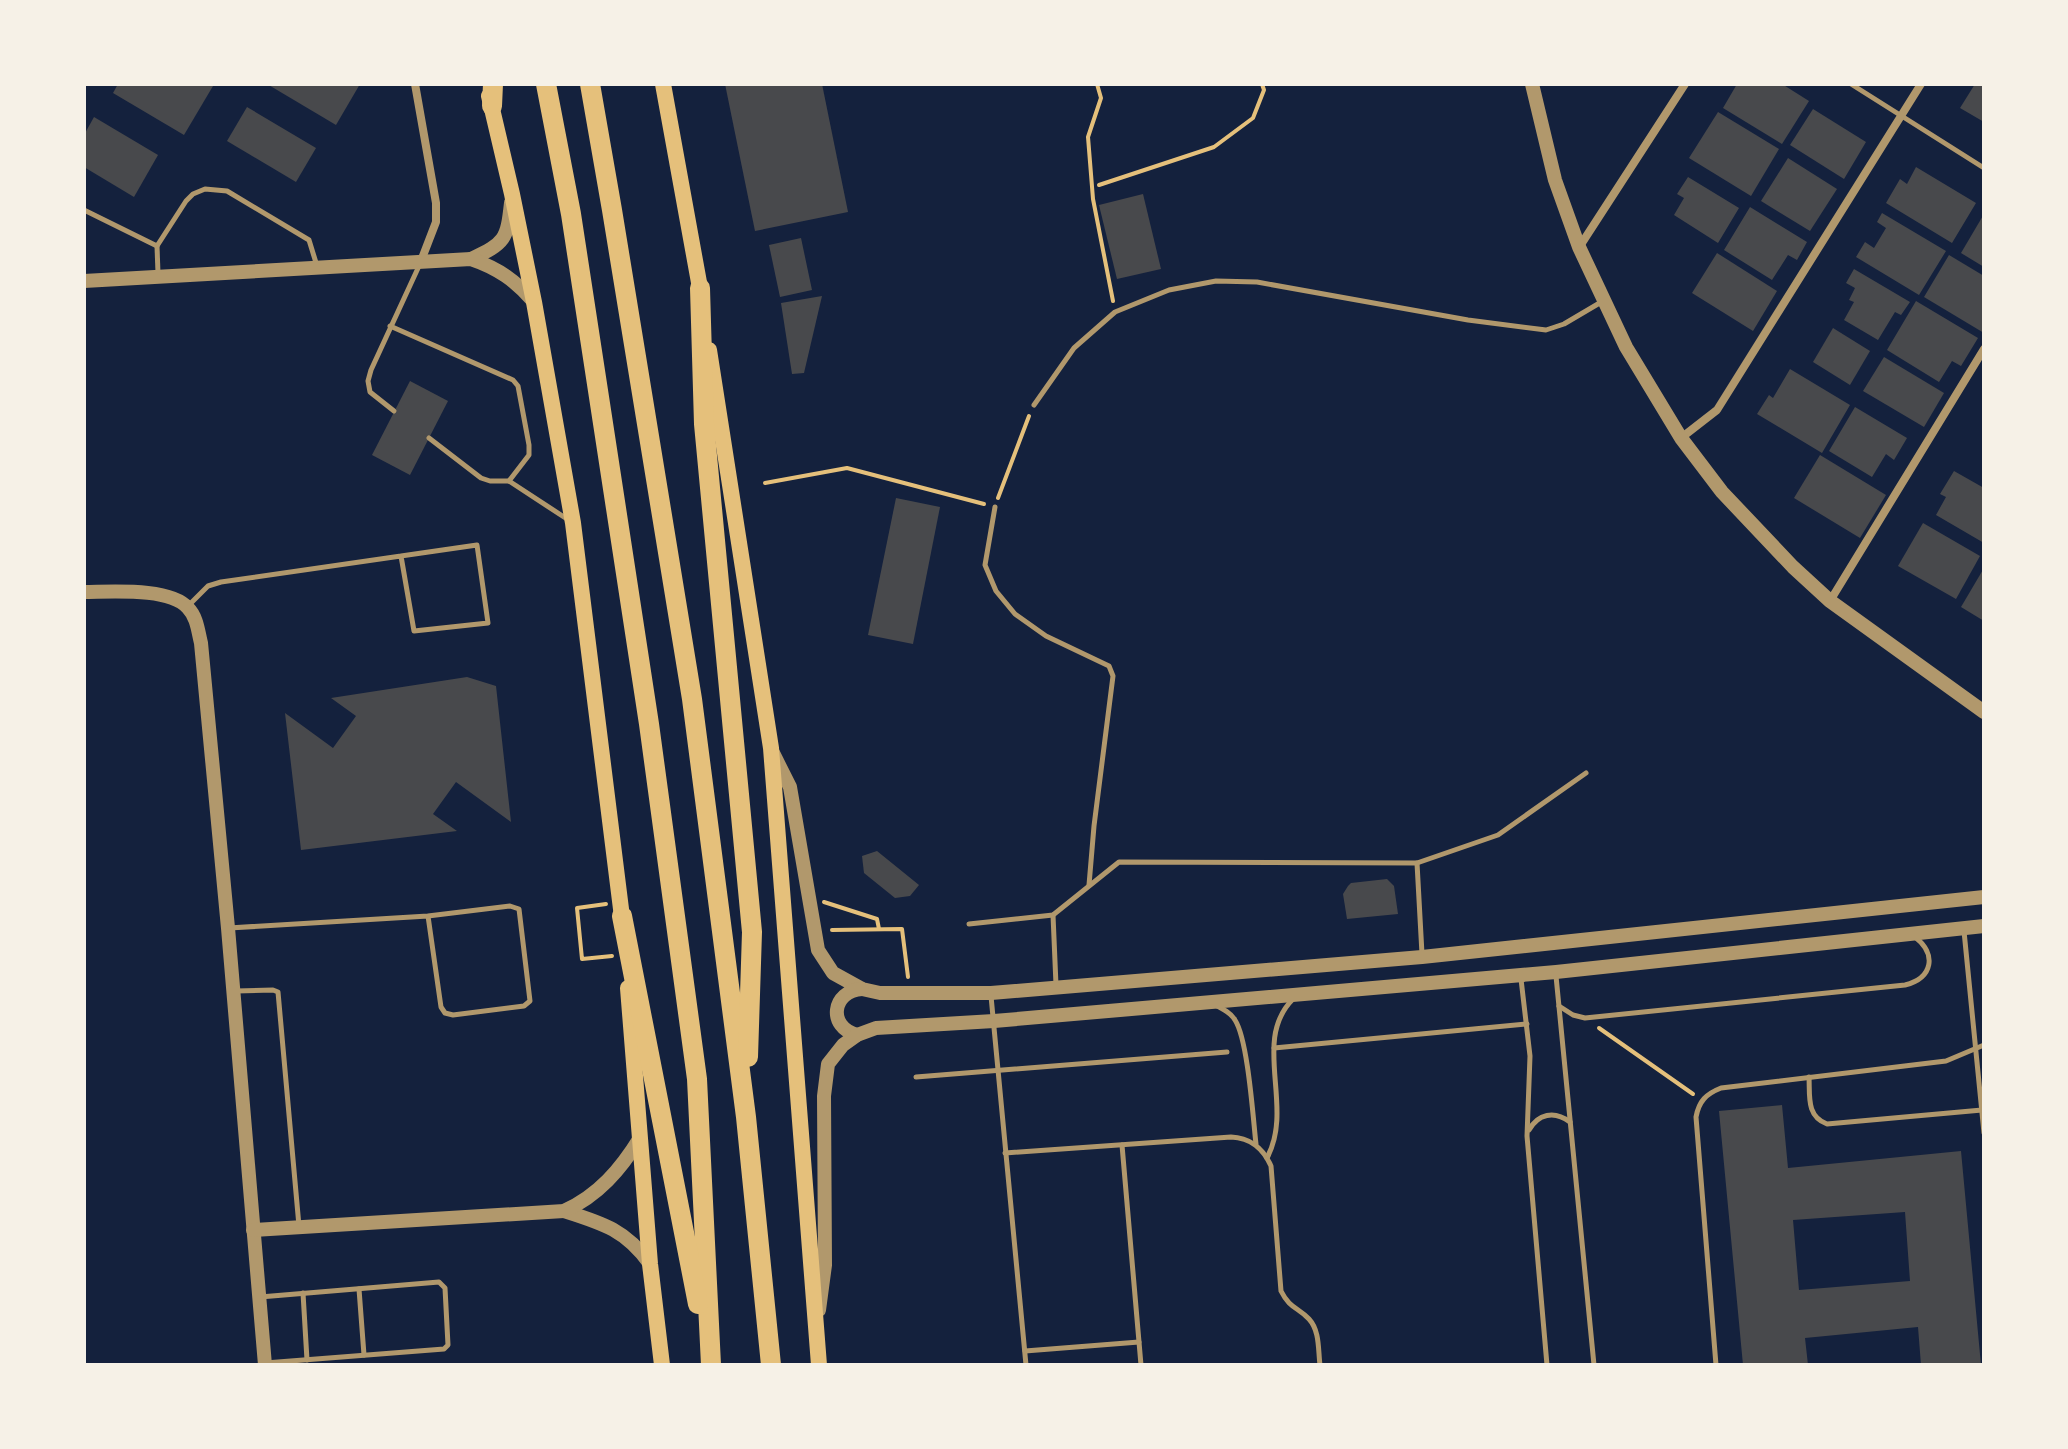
<svg xmlns="http://www.w3.org/2000/svg" width="2068" height="1449" viewBox="0 0 2068 1449" font-family="'Work Sans',sans-serif">
  <style>
    .building { fill: #48494c; fill-rule: evenodd }
    .lines { fill: none; stroke-linecap: round; stroke-linejoin: round }
    .path { stroke: #e5c07b; stroke-width: 4 }
    .service { stroke: #b1986c; stroke-width: 5 }
    .minor { stroke: #b1986c; stroke-width: 8 }
    .tertiary { stroke: #b1986c; stroke-width: 14 }
    .primary { stroke: #e5c07b; stroke-width: 16 }
    .motorway { stroke: #e5c07b; stroke-width: 20 }
  </style>
  <rect width="100%" height="100%" fill="#14213d"/>
  <g class="building">
    <polygon points="118,84 209,84 213,86 184,135 113,93"/>
    <polygon points="267,84 360,84 336,125"/>
    <polygon points="725,84 822,84 848,212 755,231"/>
    <polygon points="1737,84 1782,84 1809,101 1782,144 1723,108"/>
    <polygon points="1975,84 1984,84 1984,122 1960,108"/>
    <polygon points="247,107 316,148 296,182 227,141"/>
    <polygon points="1813,109 1866,142 1844,179 1790,145"/>
    <polygon points="1718,112 1779,149 1751,196 1689,158"/>
    <polygon points="94,117 158,155 134,197 84,167 84,135"/>
    <polygon points="1788,158 1837,189 1810,231 1761,201"/>
    <polygon points="1916,167 1976,203 1952,243 1886,203 1900,179 1907,184"/>
    <polygon points="1688,177 1739,208 1718,243 1674,215 1684,198 1677,194"/>
    <polygon points="1143,194 1161,269 1117,279 1099,205"/>
    <polygon points="1750,207 1807,242 1797,260 1788,255 1772,280 1724,250"/>
    <polygon points="1882,213 1946,251 1919,295 1856,257 1865,242 1874,248 1886,228 1877,222"/>
    <polygon points="1984,214 1984,267 1961,253"/>
    <polygon points="801,238 812,290 780,297 769,245"/>
    <polygon points="1717,253 1777,291 1753,331 1692,293"/>
    <polygon points="1949,255 1984,276 1984,333 1924,297"/>
    <polygon points="1854,269 1910,302 1901,315 1895,312 1878,340 1844,320 1854,302 1849,300 1855,288 1846,283"/>
    <polygon points="822,296 804,373 792,374 781,303"/>
    <polygon points="1916,301 1978,338 1961,366 1952,361 1939,382 1887,350"/>
    <polygon points="1833,328 1870,351 1850,385 1813,362"/>
    <polygon points="1884,357 1944,393 1924,427 1863,391"/>
    <polygon points="1790,369 1850,405 1822,453 1757,414 1769,395 1773,398"/>
    <polygon points="410,381 448,401 410,475 372,455"/>
    <polygon points="1855,407 1907,438 1894,460 1886,454 1872,477 1829,451"/>
    <polygon points="1820,455 1886,495 1860,538 1794,498"/>
    <polygon points="1954,471 1984,488 1984,543 1936,515 1946,497 1940,494"/>
    <polygon points="896,498 940,507 913,644 868,635"/>
    <polygon points="1923,523 1980,556 1956,599 1898,566"/>
    <polygon points="1984,568 1984,621 1961,607"/>
    <polygon points="467,677 496,686 511,822 456,782 433,814 457,831 301,850 285,713 333,748 356,716 331,698"/>
    <polygon points="877,851 919,885 910,896 895,898 864,873 862,856"/>
    <polygon points="1387,879 1394,886 1398,914 1347,919 1343,894 1348,886 1351,883"/>
    <path d="M1782 1105 1788 1168 1961 1151 1981 1365H1921L1918 1327 1805 1338 1808 1365H1743L1719 1111ZM1905 1212 1910 1281 1799 1290 1793 1220Z"/>
  </g>
  <g class="lines">
    <g class="path">
      <polyline points="1097,84 1101,98 1088,137 1093,199 1113,301"/>
      <polyline points="1099,185 1214,147 1253,118 1264,90 1262,84"/>
      <polyline points="765,483 847,468 984,504"/>
      <polyline points="998,498 1029,416"/>
      <polyline points="824,902 877,919 879,929"/>
      <polyline points="606,904 577,908 582,959 612,956"/>
      <polyline points="832,930 902,929 908,977"/>
      <polyline points="1599,1028 1693,1094"/>
    </g>
    <g class="service">
      <polyline points="1851,84 1984,168"/>
      <polyline points="84,210 157,246 186,201 193,194 205,189 227,191 309,240 317,266"/>
      <polyline points="157,246 158,273"/>
      <polyline points="390,326 513,380 518,386 529,445 529,455 509,481"/>
      <polyline points="1034,405 1074,348 1115,312 1169,290 1216,281 1257,282 1468,320 1546,330 1564,324 1603,301"/>
      <polyline points="394,411 370,392 368,381 371,370 419,266"/>
      <polyline points="429,438 481,478 490,481 509,481 567,519"/>
      <polyline points="995,507 985,565 996,591 1015,614 1046,636 1109,666 1113,676 1094,826 1089,885"/>
      <polyline points="188,606 208,586 221,582 477,545 488,623 414,631 401,556"/>
      <polyline points="1417,863 1422,954"/>
      <polyline points="1053,915 1056,985"/>
      <polyline points="969,924 1053,915 1119,862 1417,863 1498,835 1586,773"/>
      <polyline points="229,928 428,916 510,906 519,909 530,1001 524,1006 453,1015 445,1013 441,1007 428,916"/>
      <polyline points="1964,931 1984,1133"/>
      <polyline points="1556,976 1594,1365"/>
      <polyline points="1521,979 1530,1056 1527,1136 1547,1365"/>
      <polyline points="236,991 273,990 278,992 299,1226"/>
      <polyline points="991,996 1026,1365"/>
      <path d="M1215 1005C1223 1009 1231 1013 1235 1020 1248 1040 1253 1118 1256 1144"/>
      <path d="M1559 1006 1573 1015 1585 1018 1905 985C1933 978 1937 954 1915 937"/>
      <polyline points="1274,1048 1527,1024"/>
      <polyline points="916,1077 1227,1052"/>
      <path d="M1809 1077C1810 1096 1806 1116 1827 1124L1982 1110"/>
      <path d="M1529 1130C1538 1114 1554 1110 1570 1122"/>
      <polyline points="1122,1145 1141,1365"/>
      <path d="M1005 1153 1231 1137C1251 1138 1263 1148 1271 1166L1281 1291C1290 1309 1298 1307 1309 1319 1320 1331 1318 1350 1320 1365"/>
      <path d="M1267 1158C1295 1106 1251 1041 1293 999"/>
      <polyline points="359,1289 364,1355"/>
      <polyline points="303,1293 307,1360"/>
      <polyline points="260,1297 439,1282 445,1288 448,1345 444,1349 265,1363"/>
      <polyline points="1025,1351 1139,1342"/>
      <path d="M1716 1365 1696 1117C1699 1101 1706 1094 1721 1088L1946 1061 1984 1045"/>
    </g>
    <g class="minor">
      <polyline points="415,84 436,203 436,222 421,261"/>
      <polyline points="1580,246 1685,84"/>
      <polyline points="1681,438 1717,410 1921,84"/>
      <polyline points="1830,601 1984,349"/>
    </g>
    <g class="tertiary">
      <polyline points="1532,84 1555,180 1579,247 1626,347 1681,438 1722,492 1793,567 1830,601 1984,712"/>
      <path d="M471 259C505 243 507 240 511 203"/>
      <path d="M84 281 471 259C498 268 516 281 534 302"/>
      <path d="M84 592C110 592 170 587 188 608 197 617 198 631 201 643L228 928 265 1365"/>
      <polyline points="773,753 790,787 818,950 833,973 862,989 880,993 991,993 1422,957 1984,897"/>
      <path d="M857 1035C827 1027 832 991 862 989"/>
      <path d="M564 1211C602 1223 626 1230 650 1264"/>
      <path d="M253 1230 564 1211C598 1196 621 1169 640 1138"/>
      <polyline points="819,1310 825,1265 824,1096 828,1064 843,1045 857,1035 876,1028 994,1021 1556,972 1984,926"/>
    </g>
    <g class="primary">
      <polyline points="663,84 702,299"/>
      <polyline points="489,96 512,194 534,302 573,523 623,925"/>
      <polyline points="709,350 771,748 819,1365"/>
      <polyline points="628,988 650,1264 662,1365"/>
    </g>
    <g class="motorway">
      <polyline points="546,84 571,214 649,724 697,1079 711,1365"/>
      <polyline points="590,84 612,210 692,699 746,1117 771,1365"/>
      <polyline points="492,106 493,84"/>
      <polyline points="700,288 704,424 752,932 748,1057"/>
      <polyline points="622,916 698,1304"/>
    </g>
  </g>
  <rect width="2068" height="1449" fill="none" stroke="#f6f1e7" stroke-width="172"/>
</svg>
